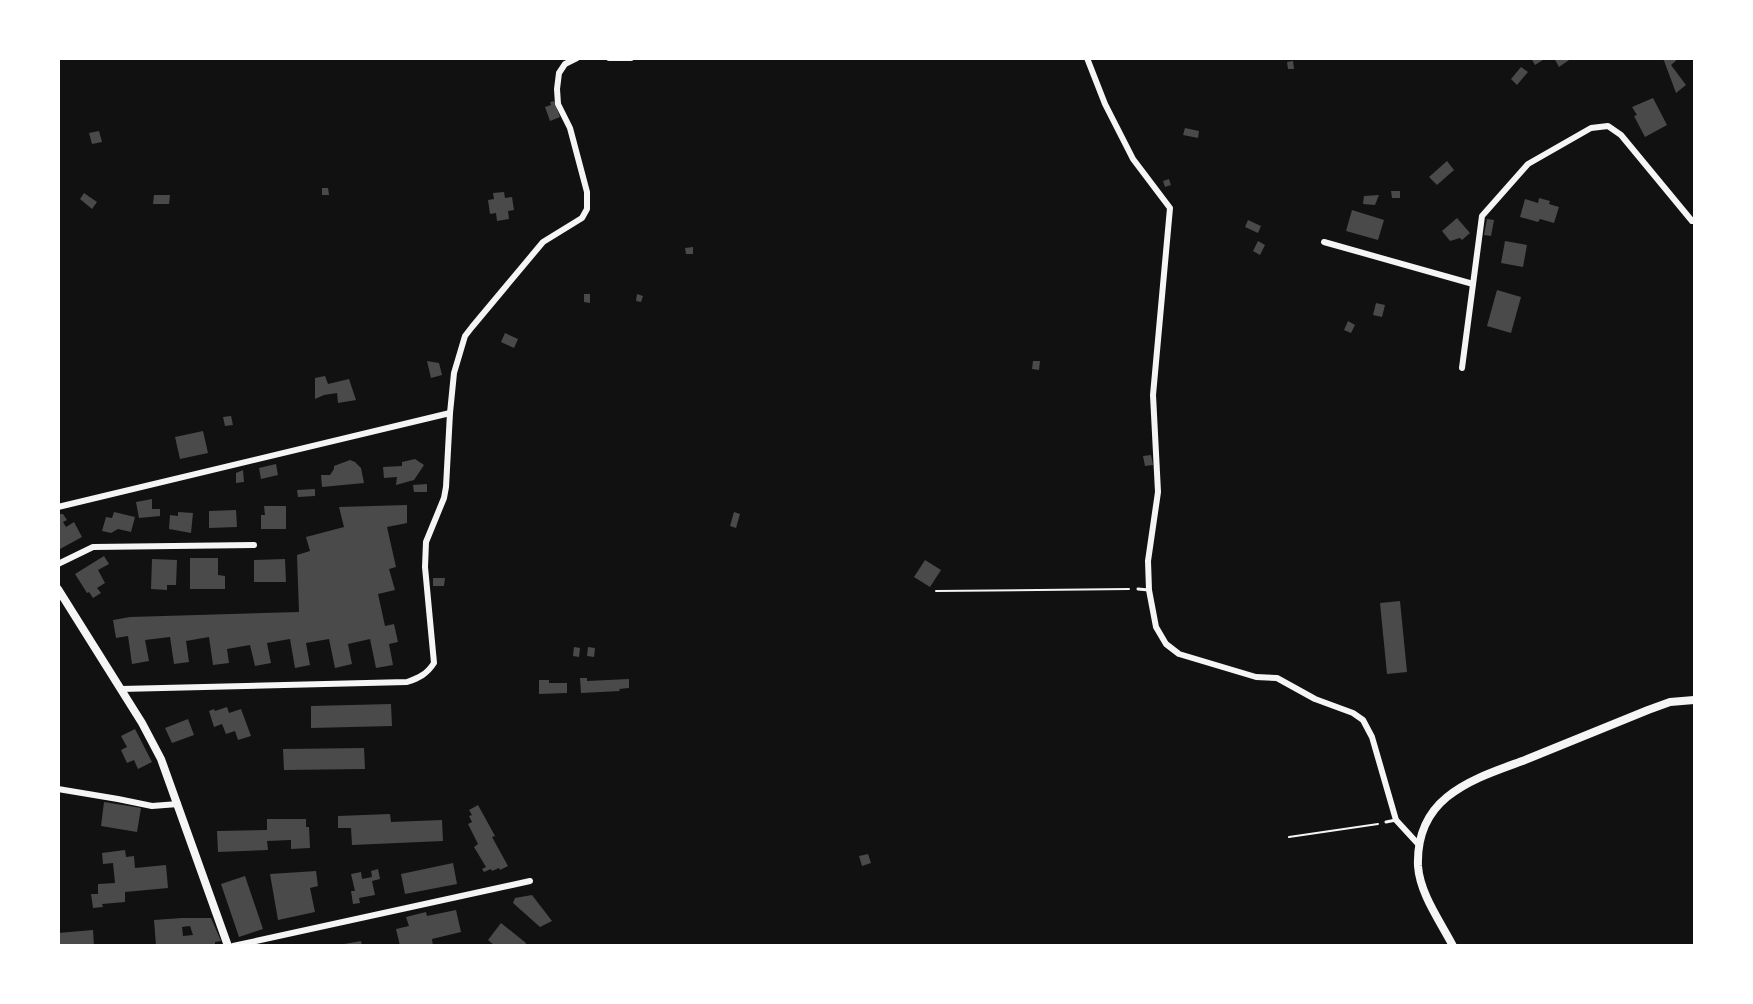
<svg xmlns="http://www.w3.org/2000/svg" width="1753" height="1004" viewBox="0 0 1753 1004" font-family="'Exo 2',sans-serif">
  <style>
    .building { fill: #4a4a4a; fill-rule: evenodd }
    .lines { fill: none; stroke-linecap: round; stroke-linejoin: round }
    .path { stroke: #f5f5f5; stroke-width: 2 }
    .service { stroke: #f5f5f5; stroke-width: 3 }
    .minor { stroke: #f5f5f5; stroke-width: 6 }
    .tertiary { stroke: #f5f5f5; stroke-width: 8 }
    .secondary { stroke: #f5f5f5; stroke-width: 8 }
  </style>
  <rect width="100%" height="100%" fill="#111"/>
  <g class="building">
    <polygon points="1531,58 1546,58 1535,65"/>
    <polygon points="1554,58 1572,58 1559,67"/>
    <polygon points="1663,58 1679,58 1671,65 1686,85 1676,93"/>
    <polygon points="1293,61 1294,69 1288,69 1287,62"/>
    <polygon points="1521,67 1528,72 1517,85 1511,79"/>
    <polygon points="1653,98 1667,125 1645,137 1634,116 1637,115 1632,107"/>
    <polygon points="554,101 560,117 550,121 545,107 551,105 550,102"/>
    <polygon points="1185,128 1199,131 1198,138 1183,135"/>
    <polygon points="99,131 102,142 92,144 89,133"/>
    <polygon points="1447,161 1454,170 1437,185 1429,177"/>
    <polygon points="1169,179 1171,185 1165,187 1163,181"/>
    <polygon points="322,188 328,188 329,195 322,195"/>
    <polygon points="1391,191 1400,191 1400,198 1392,198"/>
    <polygon points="504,192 505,198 512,197 514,210 508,211 509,219 497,221 496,213 490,214 488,200 494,199 493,193"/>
    <polygon points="84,193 97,202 92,209 80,199"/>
    <polygon points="154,195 170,195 169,204 153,204"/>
    <polygon points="1379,195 1375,205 1363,204 1364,196"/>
    <polygon points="1539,198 1550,201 1549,204 1559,207 1554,223 1540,219 1538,222 1520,217 1525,199 1538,203"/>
    <polygon points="1352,210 1384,220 1378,240 1346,231"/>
    <polygon points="1457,218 1470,233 1462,240 1460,238 1450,241 1442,231"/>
    <polygon points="1487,219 1494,220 1491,236 1484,235"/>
    <polygon points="1248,220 1261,226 1258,233 1245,227"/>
    <polygon points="1258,241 1265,245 1260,255 1253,251"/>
    <polygon points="1505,241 1527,245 1523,267 1501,263"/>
    <polygon points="693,247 693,254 686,254 685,248"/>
    <polygon points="1497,290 1521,297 1511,333 1487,326"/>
    <polygon points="584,294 590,294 590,303 584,302"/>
    <polygon points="637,294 643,296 641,302 636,301"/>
    <polygon points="1376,303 1385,305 1382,317 1373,315"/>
    <polygon points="1348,321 1355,325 1351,333 1344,330"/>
    <polygon points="505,333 518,339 514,348 501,342"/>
    <polygon points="427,361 439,363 442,375 431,378"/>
    <polygon points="1033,361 1040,361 1039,370 1032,369"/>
    <polygon points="325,376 328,384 349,379 356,400 338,403 337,393 324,395 315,399 315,378"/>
    <polygon points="231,416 233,425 225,426 223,417"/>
    <polygon points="203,431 208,453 180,459 175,437"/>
    <polygon points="1151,455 1153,465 1145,466 1143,456"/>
    <polygon points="415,459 424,465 414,480 396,485 397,477 384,478 383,467 402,466 402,462"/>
    <polygon points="350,460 355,462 361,468 364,483 322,487 321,475 330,475 334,469 334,466"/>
    <polygon points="276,464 278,475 261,479 259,468"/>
    <polygon points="243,470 244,482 236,483 236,473"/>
    <polygon points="427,484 427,492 414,492 413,485"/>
    <polygon points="315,489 315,496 298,497 297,490"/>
    <polygon points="152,499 152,509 160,509 160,516 139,518 136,502"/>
    <polygon points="407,505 407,523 387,527 396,567 389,569 395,590 378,594 385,626 394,624 398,642 389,644 393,665 376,668 370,639 348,644 352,664 335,668 329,639 306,643 310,665 295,668 290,639 267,643 271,663 255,666 250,645 227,649 229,663 213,665 209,637 186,641 189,662 174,664 170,637 145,640 149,661 132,664 128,636 116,638 113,620 130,617 299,612 297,555 310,551 306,537 344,527 339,507"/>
    <polygon points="264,506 286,506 286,529 261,529 261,515 265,515"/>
    <polygon points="236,510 237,527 209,528 209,511"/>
    <polygon points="114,512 135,517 131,532 118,529 111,533 102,531 106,517 112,518"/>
    <polygon points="178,512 193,513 191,533 169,529 170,515 178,516"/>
    <polygon points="734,512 740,514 736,528 730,526"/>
    <polygon points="58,514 63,514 67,520 63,522 66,527 74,522 82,537 60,549 58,546"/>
    <polygon points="104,556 109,564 98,570 105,583 97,588 101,593 93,598 89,592 87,593 75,574"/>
    <polygon points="190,558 218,558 218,575 225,576 225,589 190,589"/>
    <polygon points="152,559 177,560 176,585 167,585 167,590 151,589"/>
    <polygon points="285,559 286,582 254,582 254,560"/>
    <polygon points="925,560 941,570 930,587 914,577"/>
    <polygon points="433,578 445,578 444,586 433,586"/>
    <polygon points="1400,601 1407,672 1387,674 1380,603"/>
    <polygon points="574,647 580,648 579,657 573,656"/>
    <polygon points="588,647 595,648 594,657 587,656"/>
    <polygon points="580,678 587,678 587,681 629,679 629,688 619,689 620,691 581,693"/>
    <polygon points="539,680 549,680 549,683 567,683 567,693 539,694"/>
    <polygon points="391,704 392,726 311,728 311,706"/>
    <polygon points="227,707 229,713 241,709 251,736 238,740 235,731 226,734 222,724 214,727 209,711 214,709 215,711"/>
    <polygon points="188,719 194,735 172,743 165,728"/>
    <polygon points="135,729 152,762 138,769 134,760 127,763 121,750 127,747 121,736"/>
    <polygon points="364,748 365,769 284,770 283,749"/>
    <polygon points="104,802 141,808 137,832 101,826"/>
    <polygon points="478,805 495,836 492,837 508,866 500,870 499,868 492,871 491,869 484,872 482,869 486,867 474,847 478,844 468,824 472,822 469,816 472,815 469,810"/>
    <polygon points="390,814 391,822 442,820 443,841 352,845 351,828 338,828 338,816"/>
    <polygon points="267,819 306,819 306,827 309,827 310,848 291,849 291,840 267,841 268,850 218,852 217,831 267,830"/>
    <polygon points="125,850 126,857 134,856 135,868 166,865 168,888 125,892 125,902 102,904 103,907 93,908 91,894 98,894 98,884 115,883 113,863 103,864 102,853"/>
    <polygon points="868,854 871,863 862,866 859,856"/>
    <polygon points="453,863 457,884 405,894 401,874"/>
    <polygon points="378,869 380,879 372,881 375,895 359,898 360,903 353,904 351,891 355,891 351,874 361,872 362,879 372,877 371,871"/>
    <polygon points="316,871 318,886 310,888 315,912 278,920 270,874"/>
    <polygon points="245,876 263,929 239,937 221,884"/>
    <polygon points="532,895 552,921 540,927 513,903 515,898"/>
    <polygon points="456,910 461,932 432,939 433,946 400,946 396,929 409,926 406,917 426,912 427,916"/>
    <path d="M182 918H211L221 941 215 942V946H156L154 920ZM190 926 193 935 183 936 182 927Z"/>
    <polygon points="501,923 526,943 525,946 495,946 488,940"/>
    <polygon points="93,930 94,946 58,946 58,933"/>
    <polygon points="361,941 362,946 344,946 344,944"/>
  </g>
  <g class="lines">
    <g class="path">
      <polyline points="936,591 1129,589"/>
      <polyline points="1289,837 1378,824"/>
    </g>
    <g class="service">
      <polyline points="1138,589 1149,590"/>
      <polyline points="1386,822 1396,820"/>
    </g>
    <g class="minor">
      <polyline points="609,58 631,58"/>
      <polyline points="1087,58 1105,104 1133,159 1170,208 1153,395 1158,492 1148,561 1149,590 1156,627 1166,644 1179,654 1256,677 1277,678 1315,699 1353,713 1363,720 1372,737 1396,820 1419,845"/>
      <polyline points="1324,242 1473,284"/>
      <polyline points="1462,368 1482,216 1528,164 1591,128 1608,126 1621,135 1692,221 1694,220"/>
      <polyline points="58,507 450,413"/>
      <polyline points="58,564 93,547 254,545"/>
      <path d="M121 689 407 682C419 678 427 674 434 663L425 567 426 542 444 498 446 487 450 413 454 373 465 336 472 327 543 242 582 218 587 209V192L570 128 558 104 557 89 559 73 565 64 577 58"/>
      <polyline points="58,789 118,799 152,806 178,804"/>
      <polyline points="233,946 530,881"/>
    </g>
    <path class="tertiary" d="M1453 946C1440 921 1420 894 1418 866 1417 839 1425 815 1447 797 1469 779 1498 770 1525 760 1566 743 1607 727 1648 710L1670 702 1694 700"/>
    <polyline class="secondary" points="58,589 142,723 161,759 228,946"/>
  </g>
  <rect width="1753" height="1004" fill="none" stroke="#ffffff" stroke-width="120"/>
</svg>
